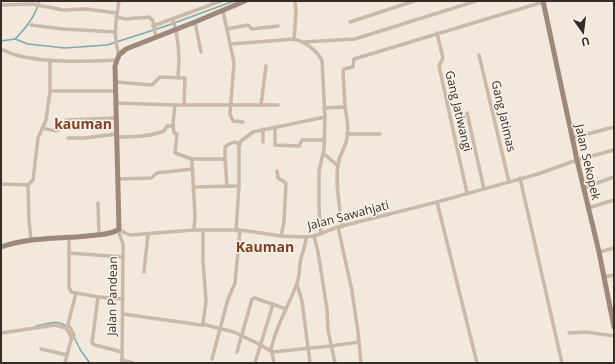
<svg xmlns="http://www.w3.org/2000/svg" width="615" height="364" viewBox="0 0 615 364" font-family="'Open Sans',sans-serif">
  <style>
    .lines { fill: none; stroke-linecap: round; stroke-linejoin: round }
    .stream { stroke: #7baaae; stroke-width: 1.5 }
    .street { stroke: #cab8a8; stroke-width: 3.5 }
    .secondary { stroke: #9d8879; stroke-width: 5 }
    .labels { text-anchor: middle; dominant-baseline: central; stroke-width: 3; stroke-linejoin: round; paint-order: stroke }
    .street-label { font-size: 12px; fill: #362d28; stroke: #f9f2e8 }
    .quarter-label { font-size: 14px; font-weight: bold; fill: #843d22; stroke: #f9f2e8 }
  </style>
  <rect width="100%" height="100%" fill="#f2e8dc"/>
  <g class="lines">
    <g class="stream">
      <path d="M15 39C25 29 36 16 39 1"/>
      <polyline points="1,41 15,39 28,44 65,48 107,45 166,26 234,1"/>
      <path d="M36 326C47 324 58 319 67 327"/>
      <polyline points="74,337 81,351 90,363"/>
    </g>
    <g class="street">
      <polyline points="1,5 32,4 63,10 86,9 117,13"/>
      <polyline points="223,11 234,63 230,114 233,121 243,122"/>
      <polyline points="116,17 126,19 149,17 153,21 156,37"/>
      <path d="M173 20C179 39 180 59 178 78"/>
      <polyline points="195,22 201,52"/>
      <polyline points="350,22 414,1"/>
      <polyline points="31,25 63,29 115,32"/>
      <polyline points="153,26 221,1"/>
      <polyline points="227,29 248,25 252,29 278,26"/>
      <polyline points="437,33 443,58 439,66 467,193"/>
      <polyline points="294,40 296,13 295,1"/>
      <polyline points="304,42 355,39 476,1"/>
      <path d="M231 44 294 39C304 41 318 51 322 61L325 117 324 149 319 171V208L321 234"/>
      <path d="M1 49C6 51 11 54 16 55 46 63 85 62 116 60"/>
      <path d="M119 55C113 37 116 20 119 1"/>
      <polyline points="479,55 509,182"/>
      <polyline points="116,82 152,85 160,77 185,78 184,105"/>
      <polyline points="50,91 116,91"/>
      <polyline points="116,103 175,105 278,105"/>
      <polyline points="175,105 173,123 174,133 177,134 175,153 192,159 192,162 195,216 194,230"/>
      <polyline points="261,105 266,66"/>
      <polyline points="345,107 343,71 344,69 353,67 354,59 543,2"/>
      <path d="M324 108 345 107C347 119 350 133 345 145 343 152 339 155 338 165 335 185 340 206 342 227"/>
      <polyline points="467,113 484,189"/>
      <polyline points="275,127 275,145 299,146 302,140 324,140"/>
      <path d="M43 128C57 132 59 133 66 120L116 118"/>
      <polyline points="347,134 380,134"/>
      <path d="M116 137C132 137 148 137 164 131L167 126H173"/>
      <polyline points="68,138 85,138 116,134"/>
      <polyline points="572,138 614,127"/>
      <polyline points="263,142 263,129"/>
      <polyline points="323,153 338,166"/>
      <polyline points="192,159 225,159 227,186"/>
      <polyline points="225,159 225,148 227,145 234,142 240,144"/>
      <polyline points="277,171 278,178 286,183 284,222 281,236"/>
      <polyline points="520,178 562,363"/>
      <polyline points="118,179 151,178 157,173 193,169"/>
      <polyline points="1,184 28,185"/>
      <polyline points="194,187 239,186"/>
      <polyline points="583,188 614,177"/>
      <polyline points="437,202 477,363"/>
      <polyline points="98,203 99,235"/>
      <polyline points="588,208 614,200"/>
      <polyline points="338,227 352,291 358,332 361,363"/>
      <polyline points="119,229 125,233 130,235 194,230 240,230 281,236 306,237 314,236 338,227 437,202 538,174 577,160 614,150"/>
      <polyline points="118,230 123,244 123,257 122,363"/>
      <polyline points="236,231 239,186 239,146 241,141 253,132 325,117"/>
      <polyline points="314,236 318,252 327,309 328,330 335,363"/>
      <polyline points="69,238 69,253 123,257"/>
      <polyline points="31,240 29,220 28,185 33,180 38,138 46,120 50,91 50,60"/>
      <polyline points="599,252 614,248"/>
      <polyline points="69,253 69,287 71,292 98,297 123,299"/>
      <polyline points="144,272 148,234"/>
      <polyline points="604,277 614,275"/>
      <polyline points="297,284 302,301 310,363"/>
      <polyline points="98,297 92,343 95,345 122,352"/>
      <polyline points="123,314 201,325 206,325 234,332 261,345 272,352 331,346 359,342"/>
      <polyline points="203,324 206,301 203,261 203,230"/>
      <polyline points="1,333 55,325 66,328 72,338"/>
      <polyline points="569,333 586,332 614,336"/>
      <polyline points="41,349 67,355"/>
      <path d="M271 350C275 328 288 307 296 286 300 278 299 267 301 258 303 251 306 245 306 237"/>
      <polyline points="237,352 252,299 255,298 286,309"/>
      <polyline points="272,352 274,363"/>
      <polyline points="212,359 228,299 235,283 240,230"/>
      <polyline points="122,360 133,363"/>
      <polyline points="65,363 71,340 74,335 68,324 76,293"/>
      <polyline points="255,363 273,304"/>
    </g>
    <g class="secondary">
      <polyline points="543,1 577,160 599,252 614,327"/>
      <path d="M1 247C28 237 58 239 87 236 97 235 111 235 119 229L115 66 119 55 126 49 195 22 245 1"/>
    </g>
  </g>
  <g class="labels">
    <g class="street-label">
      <text transform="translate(459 111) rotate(77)">Gang Jatiwangi</text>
      <text transform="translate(504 116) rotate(77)">Gang Jatimas</text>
      <text transform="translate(588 162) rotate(77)">Jalan Sekopek</text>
      <text transform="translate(348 215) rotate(-15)">Jalan Sawahjati</text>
      <text transform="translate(112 296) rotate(-89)">Jalan Pandean</text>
    </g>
    <g class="quarter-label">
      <text x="83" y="123">kauman</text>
      <text x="265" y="246">Kauman</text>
    </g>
  </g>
  <rect width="615" height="364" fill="none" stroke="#362d28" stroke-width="4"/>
  <g transform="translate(583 32) rotate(166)" stroke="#f9f2e8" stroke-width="3" paint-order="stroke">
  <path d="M0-3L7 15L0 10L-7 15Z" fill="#362d28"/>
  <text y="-6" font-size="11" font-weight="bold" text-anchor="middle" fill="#362d28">U</text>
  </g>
</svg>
